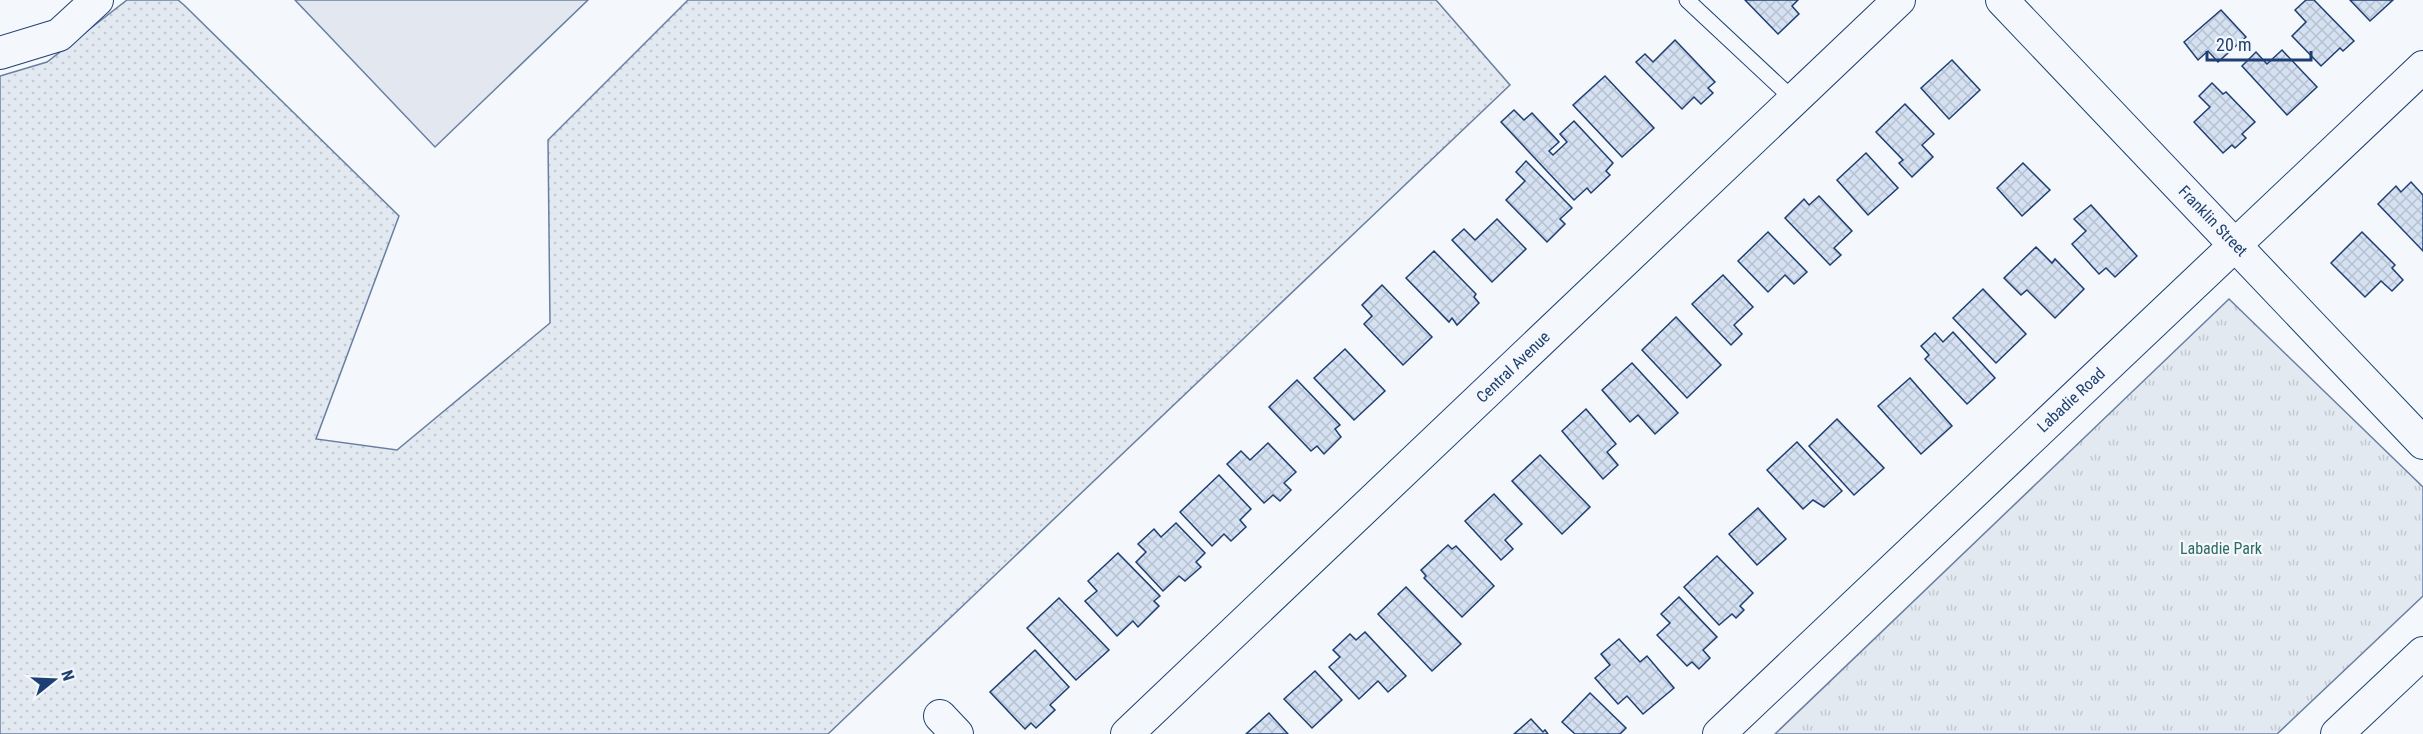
<svg xmlns="http://www.w3.org/2000/svg" width="2423" height="734" viewBox="0 0 2423 734" font-family="'Roboto Condensed',sans-serif">
  <style>
    .grass { fill: url(#grass-dots); stroke: #687fa3; stroke-width: 1.5 }
    .park { fill: url(#park-tufts); stroke: #687fa3; stroke-width: 1.5 }
    .parking { fill: #e3e8f0; stroke: #687fa3; stroke-width: 1.5 }
    .building { fill: url(#building-cross-hatch); stroke: #1d3f73; stroke-width: 1.5 }
    .lines { fill: none; stroke-linecap: round; stroke-linejoin: round }
    .service-casing { stroke: #1d3f73; stroke-width: 17 }
    .minor-casing { stroke: #1d3f73; stroke-width: 34 }
    .service { stroke: #f4f7fb; stroke-width: 15 }
    .minor { stroke: #f4f7fb; stroke-width: 32 }
    .labels { text-anchor: middle; dominant-baseline: central; stroke-width: 4.5; stroke-linejoin: round; paint-order: stroke }
    .street-label { font-size: 16px; fill: #1d3f73; stroke: #f4f7fb }
    .park-label { font-size: 16px; fill: #2c6c60; stroke: #f4f7fb }
  </style>
  <defs>
    <pattern id="grass-dots" width="8" height="8" patternUnits="userSpaceOnUse" patternTransform="scale(1.5)"><rect width="8" height="8" fill="#e3e9f0"/><path d="M2 2h.1M6 6h.1" fill="none" stroke="#c2c9d1" stroke-width="1.8" stroke-linecap="round"/></pattern>
    <pattern id="park-tufts" width="24" height="20" patternUnits="userSpaceOnUse" patternTransform="scale(1.5)"><rect width="24" height="20" fill="#e3e9f0"/><path d="M3 7l-1-3M5 7V3M7 7l1-3M15 17l-1-3M17 17v-4M19 17l1-3" fill="none" stroke="#c2c9d1"/></pattern>
    <pattern id="building-cross-hatch" width="8" height="8" patternUnits="userSpaceOnUse" patternTransform="scale(1.5)"><rect width="8" height="8" fill="#d5e0f0"/><path d="M0 0l8 8M0 8l8-8" fill="none" stroke="#b6c1d1"/></pattern>
  </defs>
  <rect width="100%" height="100%" fill="#f4f7fb"/>
  <polygon class="grass" points="127,0 178,0 184,5 399,216 316,439 397,450 550,323 548,140 688,0 1436,0 1510,85 828,734 0,734 0,76 47,62"/>
  <polygon class="park" points="2229,299 2423,487 2423,596 2277,734 1775,734"/>
  <polygon class="parking" points="295,0 588,0 435,147"/>
  <g class="building">
    <polygon points="1745,0 1798,0 1792,6 1799,14 1778,34"/>
    <polygon points="2306,0 2314,0 2354,41 2343,51 2340,48 2321,66 2292,36 2306,22 2295,10"/>
    <polygon points="2350,0 2393,0 2370,21"/>
    <polygon points="2221,10 2246,37 2218,62 2208,51 2198,60 2184,42"/>
    <polygon points="1675,40 1715,82 1708,88 1713,93 1701,104 1694,97 1682,109 1636,62 1645,54 1653,62"/>
    <polygon points="2282,50 2317,87 2287,115 2242,66 2256,52 2267,64"/>
    <polygon points="1952,60 1980,90 1949,119 1921,88"/>
    <polygon points="1605,76 1654,128 1622,157 1573,105"/>
    <polygon points="2212,83 2223,94 2226,92 2255,122 2242,134 2246,138 2235,148 2232,145 2223,153 2194,122 2210,107 2199,96"/>
    <polygon points="1905,104 1934,134 1922,145 1933,157 1912,177 1899,163 1903,160 1876,132"/>
    <polygon points="1514,110 1524,120 1532,113 1559,142 1549,151 1553,155 1567,142 1560,134 1574,121 1613,163 1606,171 1610,175 1591,193 1587,188 1574,200 1501,122"/>
    <polygon points="1866,153 1898,188 1868,215 1837,180"/>
    <polygon points="1526,161 1572,208 1560,219 1565,224 1547,242 1506,200 1525,181 1516,172"/>
    <polygon points="2023,163 2050,190 2022,216 1997,188"/>
    <polygon points="2411,182 2423,195 2423,251 2378,204 2396,186 2401,192"/>
    <polygon points="1819,196 1852,231 1834,248 1841,255 1830,265 1785,218 1804,199 1809,205"/>
    <polygon points="2091,205 2137,256 2115,277 2106,268 2099,274 2072,244 2086,231 2074,219"/>
    <polygon points="1497,219 1526,249 1492,282 1452,240 1464,229 1475,240"/>
    <polygon points="1768,232 1807,272 1794,284 1785,275 1768,292 1738,261"/>
    <polygon points="2362,232 2395,265 2392,268 2403,280 2392,291 2381,281 2365,297 2331,263"/>
    <polygon points="2036,247 2052,263 2055,259 2084,289 2055,318 2027,290 2021,295 2004,278"/>
    <polygon points="1434,251 1476,294 1474,297 1479,303 1457,325 1452,318 1449,322 1406,278"/>
    <polygon points="1723,275 1753,307 1734,325 1742,334 1731,345 1692,304"/>
    <polygon points="1382,285 1432,337 1403,365 1364,324 1372,316 1362,305"/>
    <polygon points="1983,289 2026,334 1996,363 1953,318"/>
    <polygon points="1676,317 1721,365 1687,398 1642,350"/>
    <polygon points="1953,332 1995,378 1967,404 1925,359 1929,355 1921,346 1935,333 1943,342"/>
    <polygon points="1345,349 1385,391 1354,420 1314,378"/>
    <polygon points="1632,363 1678,413 1655,434 1638,415 1630,422 1602,390"/>
    <polygon points="1910,378 1952,426 1921,454 1878,406"/>
    <polygon points="1297,380 1340,425 1335,429 1341,437 1324,454 1317,446 1311,451 1269,407"/>
    <polygon points="1586,409 1616,444 1607,452 1618,465 1603,479 1562,431"/>
    <polygon points="1837,419 1884,468 1854,495 1809,446"/>
    <polygon points="1797,442 1842,491 1824,507 1813,500 1803,509 1767,470"/>
    <polygon points="1268,443 1296,472 1284,483 1291,490 1280,501 1273,495 1264,503 1227,464 1241,451 1250,460"/>
    <polygon points="1540,455 1590,507 1562,534 1512,481"/>
    <polygon points="1219,475 1251,509 1240,520 1246,527 1231,541 1224,534 1212,546 1180,512"/>
    <polygon points="1494,494 1522,524 1505,540 1513,549 1501,560 1465,521"/>
    <polygon points="1758,508 1786,539 1757,565 1729,534"/>
    <polygon points="1176,523 1205,553 1196,562 1201,567 1185,581 1179,576 1163,591 1136,562 1146,552 1138,544 1154,529 1161,537"/>
    <polygon points="1448,545 1452,549 1456,546 1494,586 1462,617 1424,578 1426,576 1421,570"/>
    <polygon points="1118,553 1160,596 1154,601 1159,606 1138,627 1133,621 1117,636 1085,601 1097,591 1088,581"/>
    <polygon points="1717,556 1753,593 1740,606 1744,610 1736,618 1732,614 1719,625 1684,587"/>
    <polygon points="1406,587 1461,644 1432,671 1378,614"/>
    <polygon points="1679,597 1717,637 1703,650 1710,658 1699,669 1692,662 1687,666 1657,635 1670,623 1661,614"/>
    <polygon points="1059,598 1109,650 1076,680 1027,628"/>
    <polygon points="1365,632 1406,676 1388,692 1378,681 1359,699 1329,667 1340,657 1333,650 1350,634 1356,640"/>
    <polygon points="1619,639 1640,662 1647,656 1674,688 1643,714 1627,696 1618,704 1595,678 1610,665 1601,654"/>
    <polygon points="1035,650 1069,687 1050,705 1055,710 1036,728 1031,723 1025,729 990,692"/>
    <polygon points="1315,671 1342,700 1312,728 1284,699"/>
    <polygon points="1590,693 1626,728 1620,734 1575,734 1562,722"/>
    <polygon points="1269,713 1288,734 1246,734"/>
    <polygon points="1531,719 1543,732 1545,730 1548,734 1514,734"/>
  </g>
  <g class="lines">
    <defs>
      <polyline id="service" points="1687,0 1794,100"/>
      <g id="minor">
        <polyline points="2002,0 2423,443"/>
        <polyline points="0,53 59,35 97,0"/>
        <polyline points="940,716 957,734"/>
        <polyline points="1127,734 1899,0"/>
        <polyline points="1719,734 2423,67"/>
        <polyline points="2337,734 2423,653"/>
      </g>
    </defs>
    <use href="#service" class="service-casing"/>
    <use href="#minor" class="minor-casing"/>
    <use href="#service" class="service"/>
    <use href="#minor" class="minor"/>
  </g>
  <g class="labels">
    <g class="street-label">
      <text transform="translate(2213 221) rotate(46)">Franklin Street</text>
      <text transform="translate(1513 367) rotate(-44)">Central Avenue</text>
      <text transform="translate(2071 400) rotate(-43)">Labadie Road</text>
    </g>
    <g class="park-label">
      <text x="2221" y="548">Labadie Park</text>
    </g>
  </g>
  <g transform="translate(54 680) rotate(72)" stroke="#f4f7fb" stroke-width="4.5" paint-order="stroke">
  <path d="M0-4.5L10 22L0 15L-10 22Z" fill="#1d3f73"/>
  <text y="-9" font-size="16" font-weight="bold" text-anchor="middle" fill="#1d3f73">N</text>
  </g>
  <path d="M2207 51v9h104v-9" fill="none" stroke="#1d3f73" stroke-width="3"/>
  <text x="2216" y="51" font-size="18" fill="#1d3f73" stroke="#f4f7fb" stroke-width="4.5" paint-order="stroke">20 m</text>
</svg>
